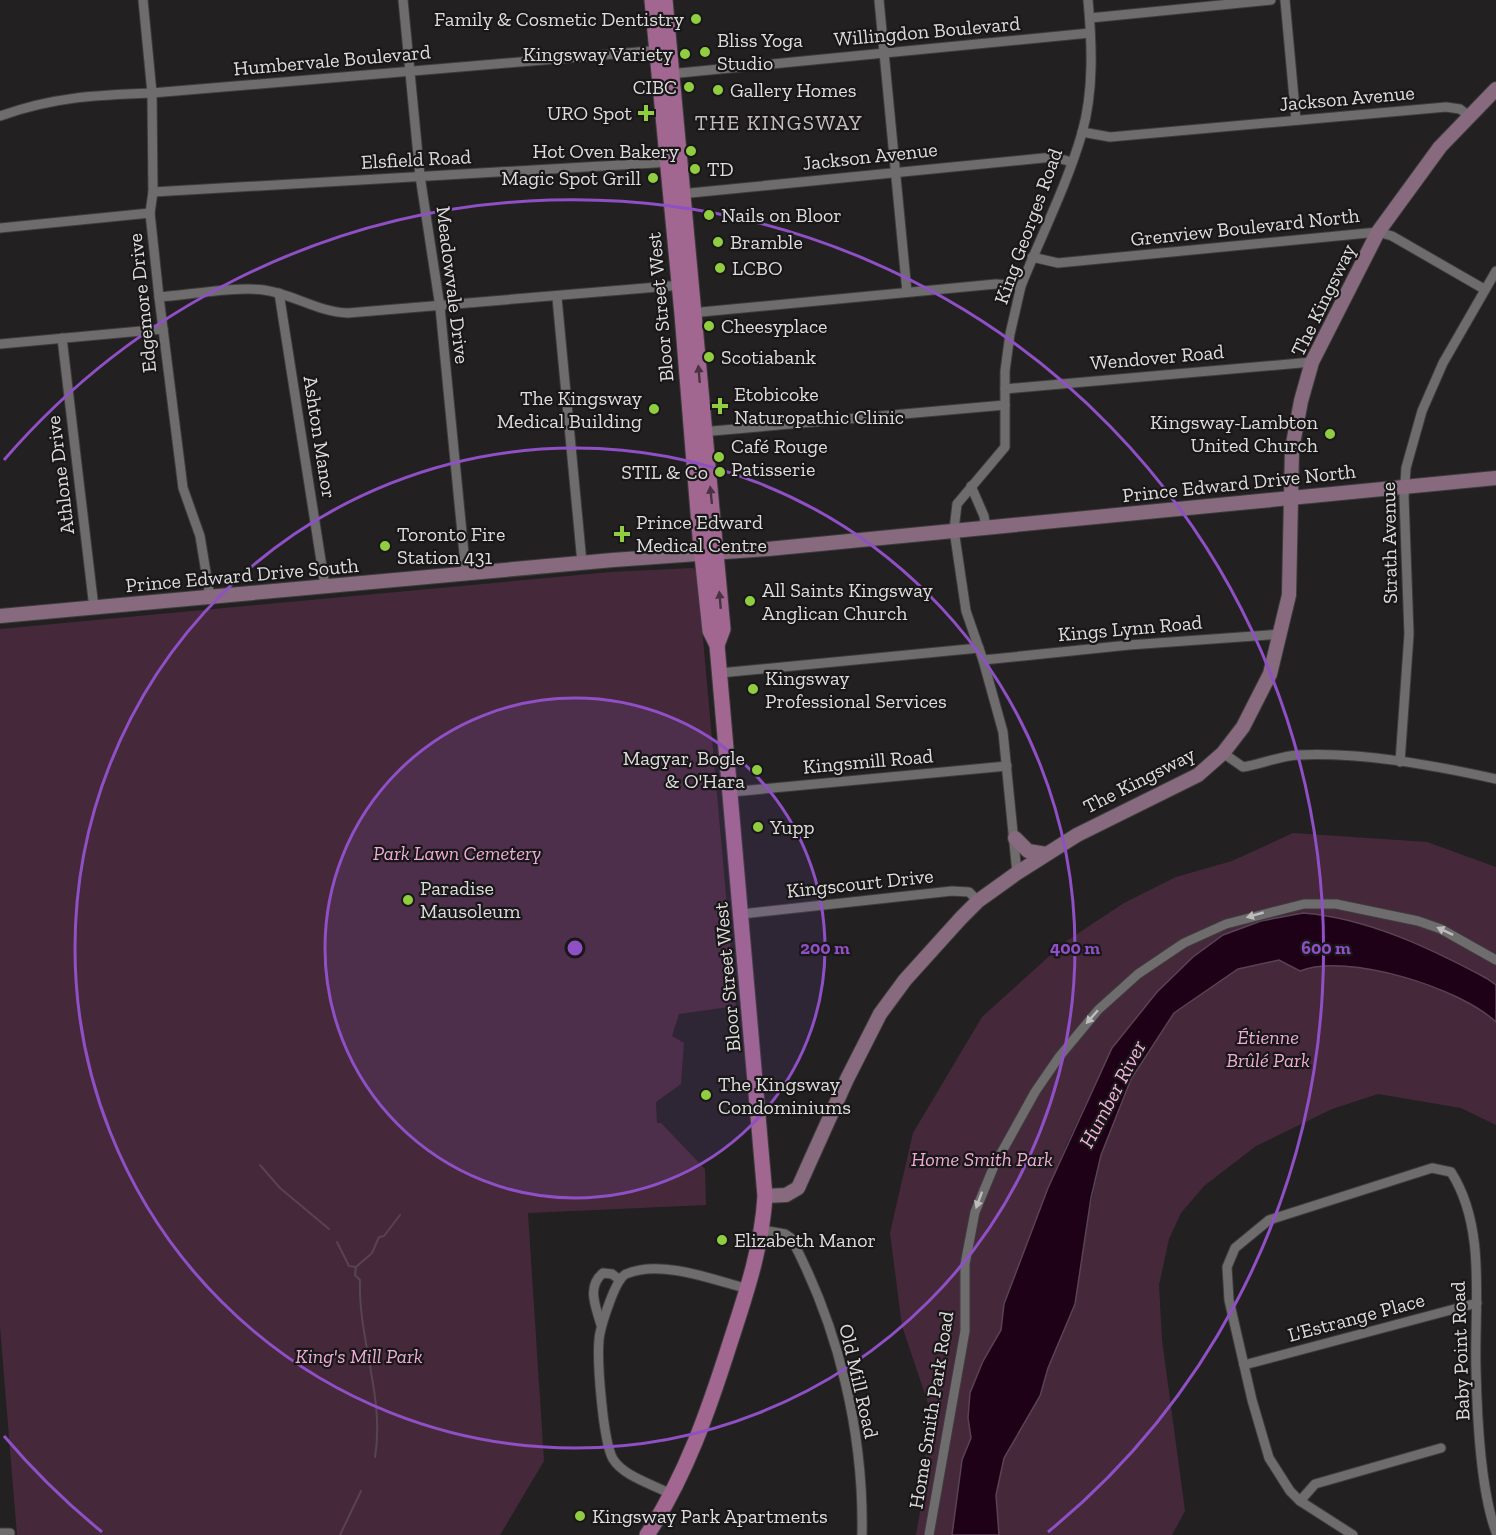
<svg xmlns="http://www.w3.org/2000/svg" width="1496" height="1535" viewBox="0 0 1496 1535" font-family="'Zilla Slab',serif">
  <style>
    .green { fill: #45293b }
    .water { fill: #1f0117; stroke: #584353; stroke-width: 1.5 }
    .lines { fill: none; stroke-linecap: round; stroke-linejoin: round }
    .stream { stroke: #584353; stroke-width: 2 }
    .street-casing { stroke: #3e3d3e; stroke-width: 11 }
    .secondary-casing { stroke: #3e3d3e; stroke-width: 16 }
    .primary-casing { stroke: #3e3d3e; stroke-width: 17 }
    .street { stroke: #6f6c6e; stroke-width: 9 }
    .secondary { stroke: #886a7f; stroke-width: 14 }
    .primary { stroke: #a16790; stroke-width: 15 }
    .oneway { fill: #493342 }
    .oneway2 { fill: #bdbbbc }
    .ring { fill: none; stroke: #8f4fc5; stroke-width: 3 }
    .poi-dot { fill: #90cd40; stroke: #191718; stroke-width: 2 }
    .labels { text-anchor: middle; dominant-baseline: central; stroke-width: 4.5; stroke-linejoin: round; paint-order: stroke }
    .poi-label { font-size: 20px; fill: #deddde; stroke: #191718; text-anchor: start }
    .street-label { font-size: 20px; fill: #deddde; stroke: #191718 }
    .park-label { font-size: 20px; font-style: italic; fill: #efacd8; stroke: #191718 }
    .neighbourhood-label { font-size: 21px; letter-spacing: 1.5px; fill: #c3bfc1; stroke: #191718 }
    .water-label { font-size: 21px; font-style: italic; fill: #f5b2de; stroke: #191718 }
    .centre { fill: #8f4fc5; stroke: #191718; stroke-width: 3 }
    .ring-label { font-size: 18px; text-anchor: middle; font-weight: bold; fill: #8f4fc5; stroke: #191718; stroke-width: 4.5; stroke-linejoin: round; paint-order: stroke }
  </style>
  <rect width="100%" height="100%" fill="#232022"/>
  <g class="green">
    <polygon points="693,568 697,572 736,1006 679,1014 672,1036 684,1043 681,1084 656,1102 657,1123 661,1123 705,1169 706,1205 528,1213 544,1461 500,1535 17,1535 0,1327 0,629 611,572"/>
    <polygon points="1293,833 1427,842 1496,867 1496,985 1459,964 1408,940 1373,929 1303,913 1261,921 1171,980 1157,992 1112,1048 1066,1145 1004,1304 1001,1330 983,1361 968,1418 971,1438 962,1460 952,1535 916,1535 922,1500 929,1406 902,1326 890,1233 913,1133 982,1017 1065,942 1124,903 1176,877 1232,861"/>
    <path d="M1279 960 1300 971C1347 952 1460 988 1496 1022V1125L1461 1108 1378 1094 1332 1109 1256 1146 1204 1186 1181 1213 1169 1239 1159 1285 1162 1340 1185 1511 1172 1535H999L996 1495 1004 1458 1040 1396 1088 1219 1101 1155 1131 1079 1174 1013 1238 969Z"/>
  </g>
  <path class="water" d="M1303 913C1367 918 1430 948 1486 978L1496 985V1022C1460 988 1347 952 1300 971L1279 960 1238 969 1174 1013 1131 1079 1101 1155 1091 1198 1075 1304 1048 1368 1040 1396 1004 1458 996 1495 999 1535H952L962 1460 971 1438 968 1418 970 1393 983 1361 1001 1330 1004 1304 1048 1188 1112 1048 1157 992 1193 957 1223 935 1261 921Z"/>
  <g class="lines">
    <g class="stream">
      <polyline points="260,1165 280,1188 329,1229"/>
      <polyline points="337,1242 349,1266 356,1267"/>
      <path d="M375 1457C385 1398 358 1339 360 1280L355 1275 356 1267 372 1253 379 1237 384 1236 400 1215"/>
      <polyline points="340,1535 361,1491"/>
    </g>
    <defs>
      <g id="street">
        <polyline points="143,0 152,93 153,192 150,213 159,297 183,488 200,536 210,597"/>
        <polyline points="403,0 420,176 440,307 466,574"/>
        <polyline points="879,0 907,292"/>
        <polyline points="1285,0 1296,120"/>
        <polyline points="1090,18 1271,0"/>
        <polyline points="669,74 1090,33"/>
        <path d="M0 116C53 97 96 95 152 93L662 50"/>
        <polyline points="1082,132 1110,137 1446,107 1460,109 1469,116"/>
        <polyline points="153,192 672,162"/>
        <polyline points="680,194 1053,157 1072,162"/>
        <polyline points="0,228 150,213"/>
        <polyline points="1032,257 1058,263 1378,232 1392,236 1484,289"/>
        <polyline points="279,293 325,586"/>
        <path d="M159 297C188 295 236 286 264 290 293 294 318 312 348 313L682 285"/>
        <polyline points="557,298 582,563"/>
        <polyline points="691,313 996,284 1021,286"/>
        <polyline points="62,338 94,608"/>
        <polyline points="0,344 163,329"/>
        <polyline points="1005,389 1312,362"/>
        <polyline points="701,432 1005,405"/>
        <polyline points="971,486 984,516 986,528"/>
        <polyline points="983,660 1129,645 1281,634"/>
        <polyline points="720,673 979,648"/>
        <path d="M1223 753 1243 767C1261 764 1280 756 1298 755 1363 752 1432 765 1496 779"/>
        <polyline points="1400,762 1409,634 1404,497 1406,468 1422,411 1443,363 1496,271"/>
        <polyline points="731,792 1007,766"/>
        <path d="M1017 873 1003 732 983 660 966 611 954 530 957 504 1005 447V371L1010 334 1021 286C1041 236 1067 185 1082 133 1094 91 1092 43 1088 0"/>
        <polyline points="742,914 952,891 969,892 978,901"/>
        <path d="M762 1230 785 1234 791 1238C839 1328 864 1434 862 1535"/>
        <path d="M601 1325C596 1307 586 1287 603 1273L612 1274 620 1280"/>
        <polyline points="1244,1365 1477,1303"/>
        <path d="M671 1494C654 1485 623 1476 613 1459 603 1442 597 1362 599 1340 600 1328 615 1279 626 1274 661 1259 714 1280 748 1289"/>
        <polyline points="1300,1501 1315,1484 1441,1448"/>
        <polyline points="0,1533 10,1533"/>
        <polyline points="929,1535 965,1331 965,1264 975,1212 994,1166 1035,1092 1059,1057 1098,1010 1138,974 1184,943 1226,924 1304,904 1336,904 1418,921 1441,929 1496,960"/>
        <path d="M1353 1535 1300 1501 1290 1491 1269 1458 1252 1400 1229 1300 1227 1267 1235 1248 1269 1220 1432 1168 1451 1172C1487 1228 1474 1306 1476 1369 1477 1414 1481 1492 1496 1532"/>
      </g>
      <g id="secondary">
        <polyline points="0,616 613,560 768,549 1496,478"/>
        <polyline points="1015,838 1028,851 1046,854"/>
        <polyline points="765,1196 786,1195 798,1188 847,1079 880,1014 905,980 961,918 978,901 1017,873 1077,835 1198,775 1223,753 1243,727 1270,674 1289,595 1292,449 1301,401 1312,362 1378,232 1440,147 1496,89"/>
      </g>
      <g id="primary">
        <polyline points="665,0 723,629 717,645"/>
        <path d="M647 1535C686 1476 709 1409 730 1343 746 1294 762 1247 765 1196L717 645 710 631 700 537 682 314 652 0"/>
      </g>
    </defs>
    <use href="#street" class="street-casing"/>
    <use href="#secondary" class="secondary-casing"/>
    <use href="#primary" class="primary-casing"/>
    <use href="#street" class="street"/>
    <use href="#secondary" class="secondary"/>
    <use href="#primary" class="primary"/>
  </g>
  <defs><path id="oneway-solid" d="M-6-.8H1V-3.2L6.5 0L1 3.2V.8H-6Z" transform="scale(1.5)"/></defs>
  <g class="oneway">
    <use href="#oneway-solid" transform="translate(699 374) rotate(-95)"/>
    <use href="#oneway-solid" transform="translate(711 495) rotate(-96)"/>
    <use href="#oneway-solid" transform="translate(720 600) rotate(-95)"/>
  </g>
  <g class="oneway2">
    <use href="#oneway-solid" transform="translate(1255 915) rotate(164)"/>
    <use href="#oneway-solid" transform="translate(1445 931) rotate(-155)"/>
    <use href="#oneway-solid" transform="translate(1092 1017) rotate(131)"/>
    <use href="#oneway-solid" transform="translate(979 1200) rotate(110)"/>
  </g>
  <circle cx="575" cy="948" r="250" fill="#8f4fc5" fill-opacity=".12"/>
  <g class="ring">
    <circle cx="575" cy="948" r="250"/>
    <circle cx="575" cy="948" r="500"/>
    <path d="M102 1532A751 751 0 0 1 4 1436M4 460A751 751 0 1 1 1048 1532"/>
  </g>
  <g class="poi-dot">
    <circle cx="696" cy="19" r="6"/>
    <circle cx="705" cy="52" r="6"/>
    <circle cx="685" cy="54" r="6"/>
    <circle cx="689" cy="87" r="6"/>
    <circle cx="718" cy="90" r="6"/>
    <path d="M643 104h6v6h6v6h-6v6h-6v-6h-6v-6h6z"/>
    <circle cx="691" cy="151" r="6"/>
    <circle cx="695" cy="169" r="6"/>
    <circle cx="653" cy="178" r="6"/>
    <circle cx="709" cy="215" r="6"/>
    <circle cx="718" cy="242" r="6"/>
    <circle cx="720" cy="268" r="6"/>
    <circle cx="709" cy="326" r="6"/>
    <circle cx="709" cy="357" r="6"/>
    <path d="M717 397h6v6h6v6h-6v6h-6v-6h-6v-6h6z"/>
    <circle cx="654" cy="409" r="6"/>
    <circle cx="1330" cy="434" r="6"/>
    <circle cx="719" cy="457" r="6"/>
    <circle cx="720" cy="472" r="6"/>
    <path d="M619 525h6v6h6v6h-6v6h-6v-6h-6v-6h6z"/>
    <circle cx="385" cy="546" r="6"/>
    <circle cx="750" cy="601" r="6"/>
    <circle cx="753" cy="689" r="6"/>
    <circle cx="757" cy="770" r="6"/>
    <circle cx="758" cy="827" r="6"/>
    <circle cx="408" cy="900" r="6"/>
    <circle cx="706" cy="1095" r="6"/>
    <circle cx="722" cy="1240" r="6"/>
    <circle cx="580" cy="1516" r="6"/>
  </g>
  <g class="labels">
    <g class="poi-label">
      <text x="684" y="19" text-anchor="end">Family &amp; Cosmetic Dentistry</text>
      <text x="717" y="40">Bliss Yoga<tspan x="717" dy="23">Studio</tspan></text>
      <text x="673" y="54" text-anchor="end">Kingsway Variety</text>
      <text x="677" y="87" text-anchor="end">CIBC</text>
      <text x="730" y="90">Gallery Homes</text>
      <text x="632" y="113" text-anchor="end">URO Spot</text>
      <text x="679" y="151" text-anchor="end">Hot Oven Bakery</text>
      <text x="707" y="169">TD</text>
      <text x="641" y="178" text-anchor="end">Magic Spot Grill</text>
      <text x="721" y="215">Nails on Bloor</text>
      <text x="730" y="242">Bramble</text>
      <text x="732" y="268">LCBO</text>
      <text x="721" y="326">Cheesyplace</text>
      <text x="721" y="357">Scotiabank</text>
      <text x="734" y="394">Etobicoke<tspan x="734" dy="23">Naturopathic Clinic</tspan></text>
      <text x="642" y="398" text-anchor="end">The Kingsway<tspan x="642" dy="23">Medical Building</tspan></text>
      <text x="1318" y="422" text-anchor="end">Kingsway-Lambton<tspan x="1318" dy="23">United Church</tspan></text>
      <text x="731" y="446">Café Rouge<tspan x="731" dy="23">Patisserie</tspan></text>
      <text x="708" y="472" text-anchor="end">STIL &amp; Co</text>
      <text x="636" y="522">Prince Edward<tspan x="636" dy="23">Medical Centre</tspan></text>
      <text x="397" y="534">Toronto Fire<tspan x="397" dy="23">Station 431</tspan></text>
      <text x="762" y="590">All Saints Kingsway<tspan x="762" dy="23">Anglican Church</tspan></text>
      <text x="765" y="678">Kingsway<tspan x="765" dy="23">Professional Services</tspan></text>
      <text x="745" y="758" text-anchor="end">Magyar, Bogle<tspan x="745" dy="23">&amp; O'Hara</tspan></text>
      <text x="770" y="827">Yupp</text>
      <text x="420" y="888">Paradise<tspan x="420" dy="23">Mausoleum</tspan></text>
      <text x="718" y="1084">The Kingsway<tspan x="718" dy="23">Condominiums</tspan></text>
      <text x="734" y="1240">Elizabeth Manor</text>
      <text x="592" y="1516">Kingsway Park Apartments</text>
    </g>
    <g class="street-label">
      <text transform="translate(927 31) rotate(-5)">Willingdon Boulevard</text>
      <text transform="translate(332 60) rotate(-5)">Humbervale Boulevard</text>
      <text transform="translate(1347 98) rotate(-5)">Jackson Avenue</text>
      <text transform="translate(870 156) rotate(-6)">Jackson Avenue</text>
      <text transform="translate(416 159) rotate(-3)">Elsfield Road</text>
      <text transform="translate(1028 226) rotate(-70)">King Georges Road</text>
      <text transform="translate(1245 227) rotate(-6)">Grenview Boulevard North</text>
      <text transform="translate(453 285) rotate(83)">Meadowvale Drive</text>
      <text transform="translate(1323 300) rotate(-64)">The Kingsway</text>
      <text transform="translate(142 303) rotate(-96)">Edgemore Drive</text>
      <text transform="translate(660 307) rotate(-95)">Bloor Street West</text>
      <text transform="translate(1157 357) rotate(-5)">Wendover Road</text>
      <text transform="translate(320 437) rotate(81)">Ashton Manor</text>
      <text transform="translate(60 475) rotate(-97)">Athlone Drive</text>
      <text transform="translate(1239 483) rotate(-6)">Prince Edward Drive North</text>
      <text transform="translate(1389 543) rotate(-91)">Strath Avenue</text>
      <text transform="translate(242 575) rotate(-5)">Prince Edward Drive South</text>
      <text transform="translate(1130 628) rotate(-5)">Kings Lynn Road</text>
      <text transform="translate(868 761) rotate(-5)">Kingsmill Road</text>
      <text transform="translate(1139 780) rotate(-27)">The Kingsway</text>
      <text transform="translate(860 883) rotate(-6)">Kingscourt Drive</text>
      <text transform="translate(727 977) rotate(-95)">Bloor Street West</text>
      <text transform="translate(1356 1317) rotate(-15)">L'Estrange Place</text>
      <text transform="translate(1460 1351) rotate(-92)">Baby Point Road</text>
      <text transform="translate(859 1381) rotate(77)">Old Mill Road</text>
      <text transform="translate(931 1410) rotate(-81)">Home Smith Park Road</text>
    </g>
    <g class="park-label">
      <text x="457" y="853">Park Lawn Cemetery</text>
      <text x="1268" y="1037">Étienne<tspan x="1268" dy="23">Brûlé Park</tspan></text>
      <text x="982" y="1159">Home Smith Park</text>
      <text x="359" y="1356">King's Mill Park</text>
    </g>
    <g class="neighbourhood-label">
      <text x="779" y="122">THE KINGSWAY</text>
    </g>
    <g class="water-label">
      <text transform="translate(1112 1094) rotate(-62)">Humber River</text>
    </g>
  </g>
  <circle cx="575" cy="948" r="9" class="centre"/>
  <g class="ring-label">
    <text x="825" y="954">200 m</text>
    <text x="1075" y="954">400 m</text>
    <text x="1326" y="954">600 m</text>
  </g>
</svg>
